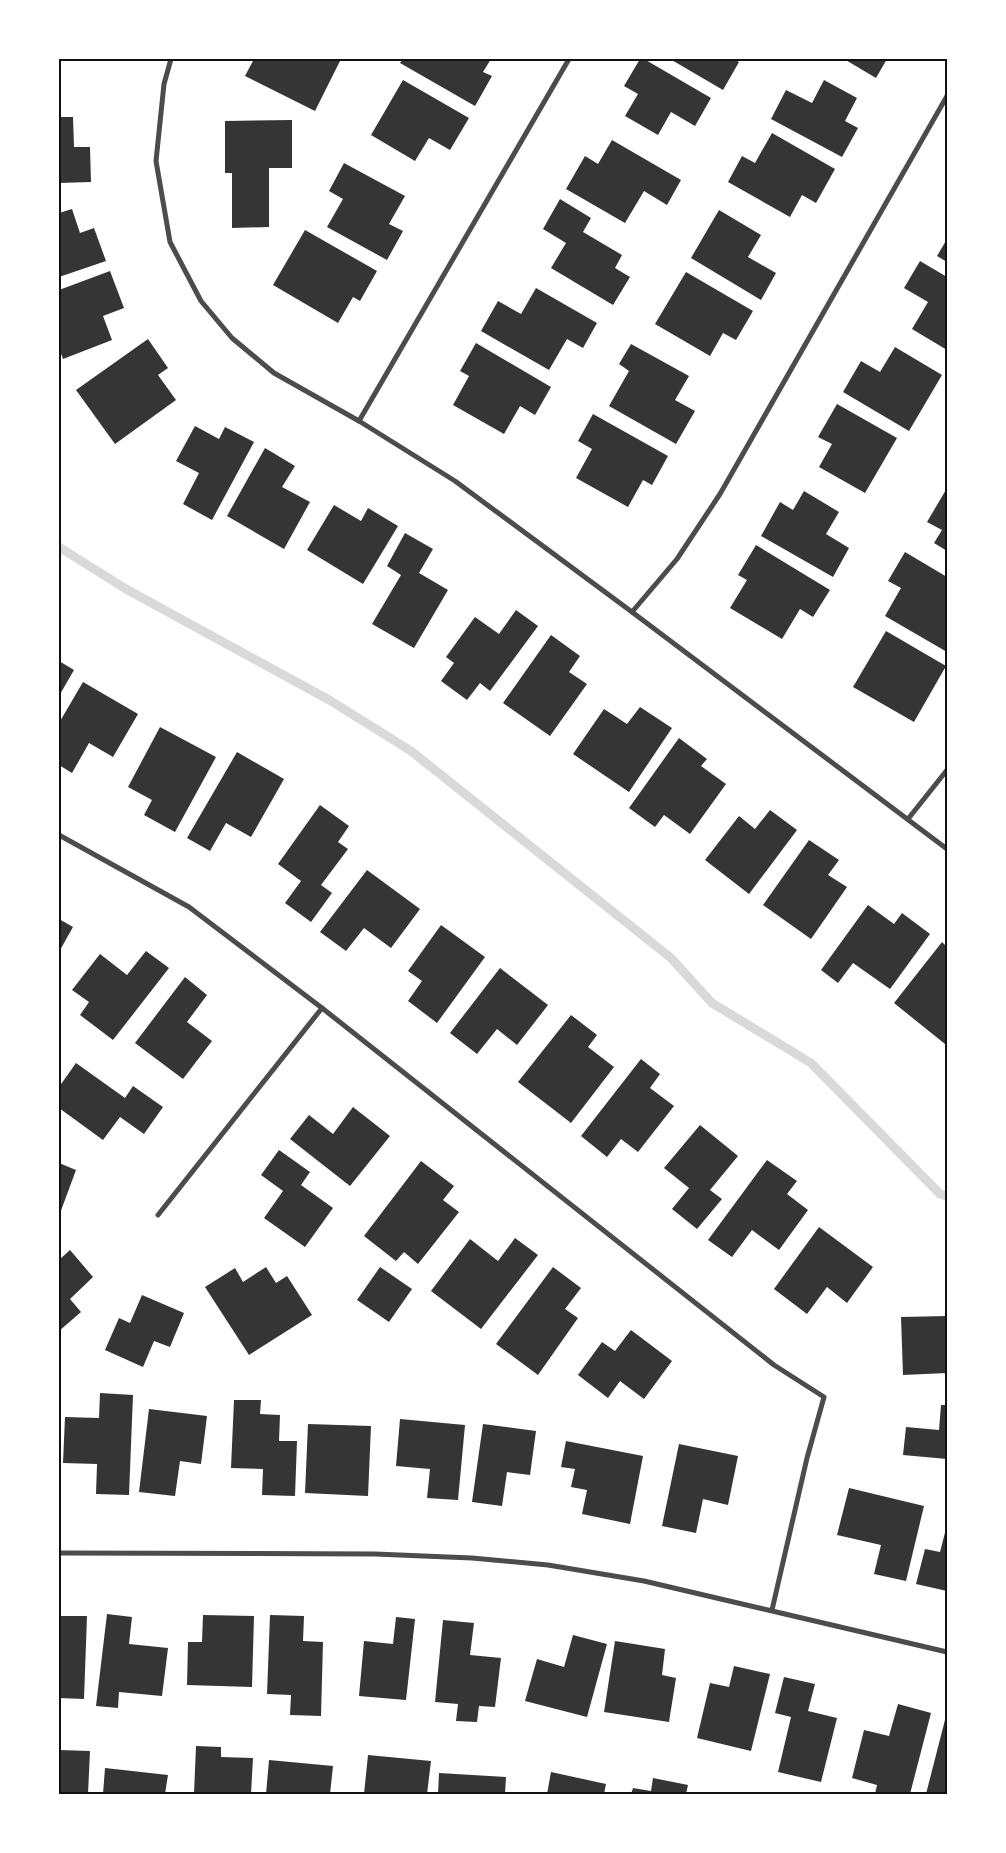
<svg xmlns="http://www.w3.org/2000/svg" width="1006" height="1853" viewBox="0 0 1006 1853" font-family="Signika,sans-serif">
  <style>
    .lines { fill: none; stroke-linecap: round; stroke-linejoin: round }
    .stream { stroke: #d9d9d9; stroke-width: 9 }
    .building { fill: #353535 }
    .minor { stroke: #4c4c4c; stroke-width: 5 }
    .neatline { fill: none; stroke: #111; stroke-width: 2 }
  </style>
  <rect width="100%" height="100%" fill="#fff"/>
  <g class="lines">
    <polyline class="stream" points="59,547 126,589 331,701 411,751 671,958 712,1003 811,1063 940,1194 947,1196"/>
  </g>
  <g class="building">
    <polygon points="254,59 341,59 315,111 245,76"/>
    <polygon points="403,59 491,59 483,72 492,76 475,106 400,63"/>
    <polygon points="640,59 644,59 711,98 695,126 671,112 658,135 625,116 638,94 624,86"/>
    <polygon points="670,59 733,59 739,62 723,90"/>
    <polygon points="844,59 887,59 876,78"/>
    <polygon points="403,80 469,118 450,150 429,138 415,161 371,135"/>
    <polygon points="824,80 857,98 845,121 858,128 842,157 771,119 786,90 812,103"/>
    <polygon points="59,117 73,117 74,147 90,147 91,182 59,183"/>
    <polygon points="292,120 292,168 269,168 269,227 232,228 232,173 225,173 225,121"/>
    <polygon points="772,133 835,169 816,203 802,195 790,217 728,182 742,156 755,163"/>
    <polygon points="612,140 681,180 667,205 644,191 625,223 566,189 585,156 598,164"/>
    <polygon points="344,163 405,196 389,224 403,231 387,260 327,227 343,199 329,191"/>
    <polygon points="560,199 591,218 583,232 622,255 615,268 630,277 613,305 551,268 566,243 543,229"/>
    <polygon points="72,209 80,233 94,228 106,261 59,277 59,213"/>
    <polygon points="719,210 761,235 748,257 776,273 761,300 691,258"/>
    <polygon points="305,230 377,271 360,301 353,297 338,323 273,285"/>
    <polygon points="947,239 947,262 937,256"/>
    <polygon points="920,261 947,277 945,292 947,294 947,350 912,329 928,302 904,288"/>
    <polygon points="110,271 124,308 103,316 112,340 63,359 59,348 59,290"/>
    <polygon points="686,272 753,311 736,340 723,333 710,356 655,324"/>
    <polygon points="536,288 597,323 583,348 567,339 549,370 481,331 498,301 521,314"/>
    <polygon points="148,339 168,368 158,375 176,400 115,444 76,390"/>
    <polygon points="476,343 551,387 535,415 520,406 504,434 453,405 469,376 460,371"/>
    <polygon points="631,344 689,376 675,400 695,411 676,444 609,406 629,371 619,364"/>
    <polygon points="895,347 942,375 909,431 843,392 861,361 880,372"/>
    <polygon points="837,404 897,438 865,493 819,467 832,444 818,437"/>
    <polygon points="593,414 668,456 652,485 643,480 628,507 576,478 592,449 578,441"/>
    <polygon points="195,426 219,439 225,427 254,442 212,520 183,504 199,473 176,461"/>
    <polygon points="265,448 295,466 282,487 310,502 284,549 227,516"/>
    <polygon points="947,488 947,551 934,543 942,530 927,522"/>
    <polygon points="804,491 839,512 826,534 849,548 833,577 761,536 780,502 793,510"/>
    <polygon points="334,505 361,521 368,508 398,526 363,584 307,550"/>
    <polygon points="405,533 433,549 419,573 448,590 414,648 372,624 401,575 387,566"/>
    <polygon points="756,545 830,590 813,617 800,609 782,639 730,608 747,580 738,575"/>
    <polygon points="905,552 947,577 947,652 885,616 901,588 888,581"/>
    <polygon points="516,610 538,626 490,691 480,683 467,700 441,681 454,663 446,657 475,617 499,634"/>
    <polygon points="886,631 946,666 914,722 853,687"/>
    <polygon points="551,635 580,656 569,672 587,684 550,736 503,703"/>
    <polygon points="59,661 74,670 59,696"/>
    <polygon points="83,682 138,714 113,757 89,743 72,773 59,765 59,723"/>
    <polygon points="640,707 672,728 629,792 573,754 604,709 627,724"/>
    <polygon points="160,727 216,757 175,832 144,815 152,800 128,787"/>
    <polygon points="679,738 707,759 701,766 726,784 690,834 664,815 655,827 629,808"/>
    <polygon points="237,752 284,779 251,837 226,823 210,851 187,838"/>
    <polygon points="320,805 349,826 338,842 348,849 321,885 332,893 311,922 285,903 301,881 278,864"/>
    <polygon points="770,810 797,830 749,894 705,860 739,816 755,829"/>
    <polygon points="809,840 839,860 828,875 847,887 811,939 763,905"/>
    <polygon points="367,870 420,909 391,948 364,928 346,951 320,932"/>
    <polygon points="868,905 894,924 902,913 930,934 890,989 853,963 838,983 821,970"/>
    <polygon points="59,919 73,927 59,952"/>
    <polygon points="441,925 485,957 437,1023 408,1001 422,981 408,971"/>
    <polygon points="942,942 947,947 947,1041 945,1044 894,1003"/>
    <polygon points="146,951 169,968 113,1040 80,1015 89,1002 72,990 100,954 127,975"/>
    <polygon points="500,968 548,1005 517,1045 497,1029 477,1054 450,1033"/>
    <polygon points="185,977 207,995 187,1022 212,1041 183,1079 135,1043"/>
    <polygon points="571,1015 597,1035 588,1047 614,1067 571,1123 518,1082"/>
    <polygon points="641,1059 660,1074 650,1088 674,1106 638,1152 621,1139 607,1157 581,1136"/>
    <polygon points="76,1063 125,1098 133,1086 163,1107 144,1134 120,1117 103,1140 59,1108 59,1087"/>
    <polygon points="353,1107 390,1136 350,1186 290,1139 309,1115 333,1134"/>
    <polygon points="700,1125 738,1156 710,1190 722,1199 697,1229 672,1209 689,1188 664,1168"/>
    <polygon points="279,1150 310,1172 301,1185 333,1208 305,1247 264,1218 283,1191 261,1175"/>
    <polygon points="767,1160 797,1181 787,1194 808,1210 779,1250 752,1230 732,1257 708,1240"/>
    <polygon points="421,1161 454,1186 443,1200 459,1212 418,1264 404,1252 396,1261 364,1236"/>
    <polygon points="59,1163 76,1170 59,1216"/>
    <polygon points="819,1227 873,1267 847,1303 827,1287 807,1314 774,1289"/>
    <polygon points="515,1238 538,1255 481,1329 431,1291 470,1239 498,1261"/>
    <polygon points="70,1250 93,1277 70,1299 81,1312 59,1331 59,1260"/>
    <polygon points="266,1267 276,1283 287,1276 312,1315 249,1355 205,1287 235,1268 243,1282"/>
    <polygon points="380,1267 412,1289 389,1322 357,1300"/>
    <polygon points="553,1267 581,1288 565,1309 578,1318 538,1375 496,1344"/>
    <polygon points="142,1295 184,1313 170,1347 154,1341 143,1367 105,1350 119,1318 130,1323"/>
    <polygon points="947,1316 947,1373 903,1375 901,1317"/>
    <polygon points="631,1330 672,1361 644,1399 620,1381 608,1398 578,1375 602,1342 615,1351"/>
    <polygon points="100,1393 133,1395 129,1495 96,1494 97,1464 63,1463 65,1417 99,1418"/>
    <polygon points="234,1400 261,1400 260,1414 280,1415 279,1441 297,1441 295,1496 262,1495 263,1469 231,1468"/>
    <polygon points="941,1405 947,1405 947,1459 903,1455 906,1427 939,1430"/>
    <polygon points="149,1409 207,1416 201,1464 180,1461 175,1496 139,1492"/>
    <polygon points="400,1419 465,1425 458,1500 427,1498 430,1469 396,1466"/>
    <polygon points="308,1424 371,1426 368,1496 305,1493"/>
    <polygon points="483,1424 536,1431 530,1475 507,1472 502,1506 472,1502"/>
    <polygon points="566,1441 643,1456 630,1524 582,1514 587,1490 571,1487 575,1469 561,1467"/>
    <polygon points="679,1444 738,1456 728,1505 703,1499 696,1533 662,1526"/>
    <polygon points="849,1488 924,1506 906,1581 874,1574 881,1545 837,1535"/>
    <polygon points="947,1525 947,1591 916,1584 925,1549 940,1552"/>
    <polygon points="107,1614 132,1617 129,1644 168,1648 162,1696 119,1692 118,1708 96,1706"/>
    <polygon points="203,1615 254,1616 252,1687 187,1685 188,1642 202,1642"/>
    <polygon points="270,1615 304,1616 303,1641 323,1642 321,1716 290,1715 291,1695 267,1694"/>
    <polygon points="59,1616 87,1616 84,1699 59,1698"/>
    <polygon points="396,1617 415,1619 406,1700 359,1696 364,1641 393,1644"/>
    <polygon points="443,1620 474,1623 470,1655 501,1658 495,1707 479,1706 477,1722 456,1721 458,1704 435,1702"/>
    <polygon points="573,1635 607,1644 587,1717 525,1701 537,1659 564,1667"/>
    <polygon points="615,1641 665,1649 662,1675 676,1678 669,1722 604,1712"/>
    <polygon points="734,1666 770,1674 751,1751 697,1738 710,1683 729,1687"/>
    <polygon points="784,1677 815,1684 808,1711 837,1718 821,1782 778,1772 791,1717 775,1713"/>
    <polygon points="898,1704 931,1713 910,1794 875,1794 877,1785 852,1778 864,1730 889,1736"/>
    <polygon points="947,1712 947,1794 926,1794"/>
    <polygon points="196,1746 221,1747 221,1757 253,1758 251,1794 194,1794"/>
    <polygon points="59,1750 90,1751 88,1794 59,1794"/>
    <polygon points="368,1755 431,1761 427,1794 364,1794"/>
    <polygon points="269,1760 333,1766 330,1794 266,1794"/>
    <polygon points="105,1768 168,1775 165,1794 103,1794"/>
    <polygon points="551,1772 606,1784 604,1794 547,1794"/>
    <polygon points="439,1773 506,1777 505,1794 438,1794"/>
    <polygon points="653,1778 688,1785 686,1794 631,1794 633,1788 651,1791"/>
  </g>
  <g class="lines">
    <g class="minor">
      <polyline points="171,59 164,84 156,161 170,242 201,301 232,338 274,373 359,421 455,481 632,612 947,849"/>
      <polyline points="359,421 569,59"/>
      <polyline points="632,612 677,559 720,494 947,96"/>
      <polyline points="908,819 947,770"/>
      <polyline points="59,835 189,907 322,1008 774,1365 824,1397 807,1458 772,1610"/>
      <polyline points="158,1215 322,1008"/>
      <polyline points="59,1553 375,1554 472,1558 548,1565 644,1581 947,1652"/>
    </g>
  </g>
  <rect width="1006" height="1853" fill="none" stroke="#ffffff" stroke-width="120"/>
  <rect x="60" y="60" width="886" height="1733" class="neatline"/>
</svg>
